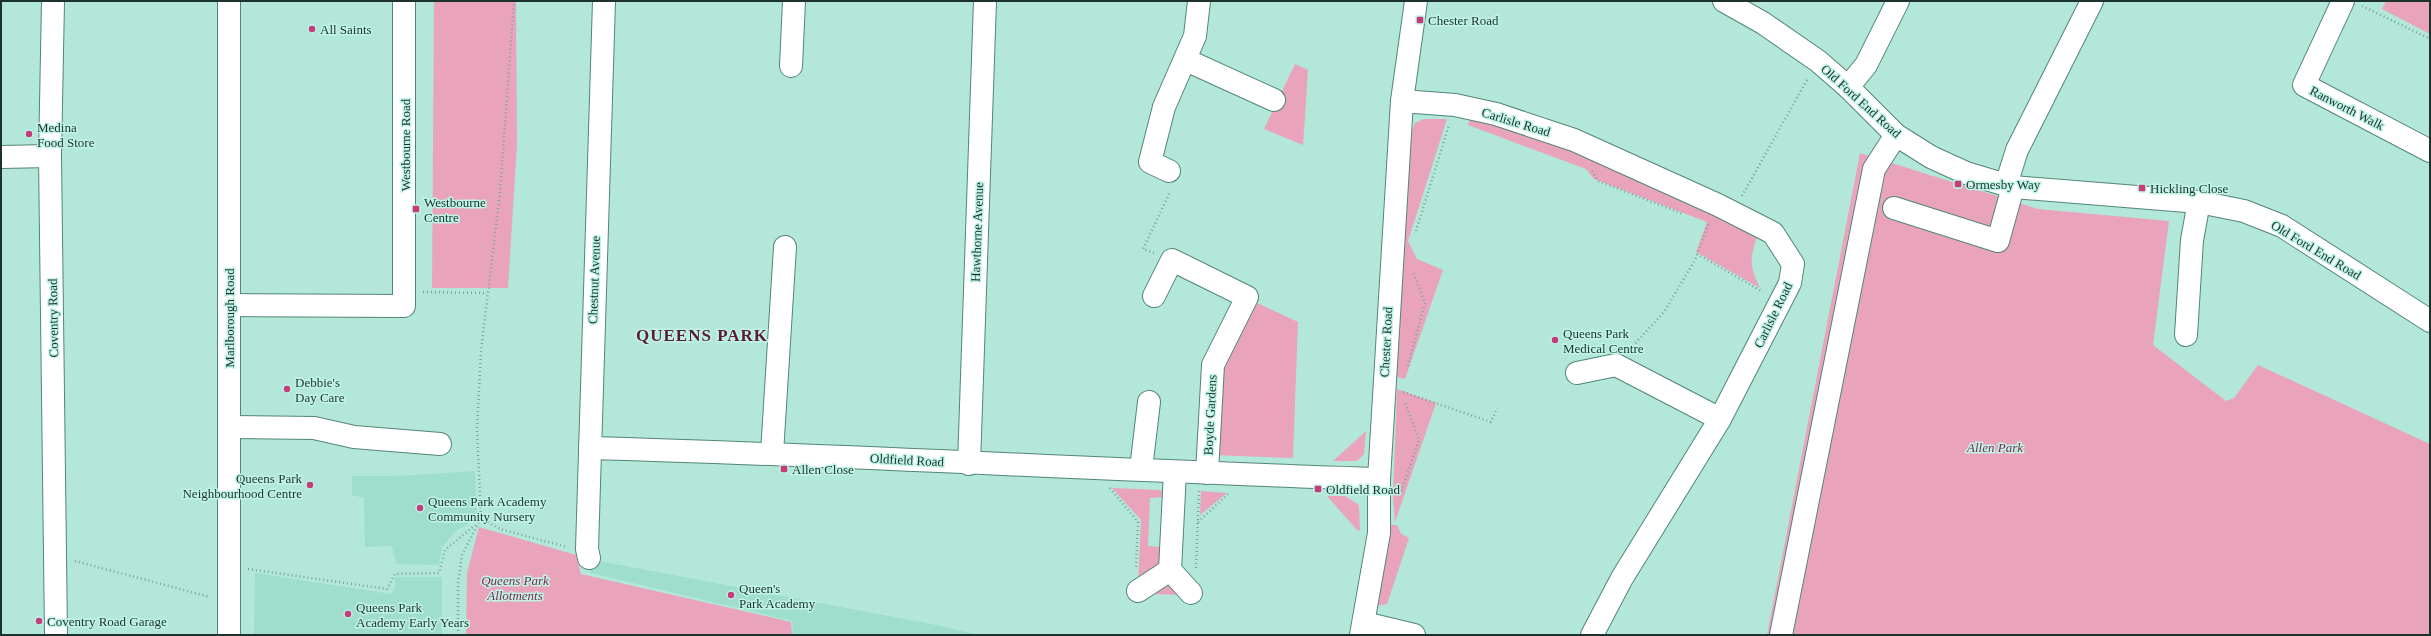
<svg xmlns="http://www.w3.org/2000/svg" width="2431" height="636" viewBox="0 0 2431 636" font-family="Georgia,serif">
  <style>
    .built { fill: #9fddcd }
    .green { fill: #e9a4bc }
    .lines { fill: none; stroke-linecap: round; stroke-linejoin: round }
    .minor-casing { stroke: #538578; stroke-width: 24 }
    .path { stroke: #7ca59b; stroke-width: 2.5; stroke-dasharray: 1 3; stroke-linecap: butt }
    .minor { stroke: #fff; stroke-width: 22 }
    .poi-dot { fill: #c43c7a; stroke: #bff4e6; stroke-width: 1.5 }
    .labels { text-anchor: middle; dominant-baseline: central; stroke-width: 3; stroke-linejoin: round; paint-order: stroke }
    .poi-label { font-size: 13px; fill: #1d322d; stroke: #bff4e6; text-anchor: start }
    .street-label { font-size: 13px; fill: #1d322d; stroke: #bff4e6 }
    .park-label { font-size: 13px; font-style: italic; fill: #7d284e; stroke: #bff4e6 }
    .district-label { font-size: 17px; font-weight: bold; letter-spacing: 1px; fill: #5b1a37; stroke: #bff4e6 }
  </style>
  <rect width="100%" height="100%" fill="#b2e7d9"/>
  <g class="built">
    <polygon points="475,471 477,518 455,532 442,547 439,565 396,564 392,546 365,547 364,498 352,495 352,476 397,476"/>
    <polygon points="583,556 599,561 941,626 979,635 793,635 792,621 591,573"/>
    <polygon points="255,573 391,594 395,588 395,577 442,577 442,635 254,635"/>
  </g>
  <g class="green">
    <polygon points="434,1 516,1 517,145 508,288 432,288"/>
    <polygon points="2386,1 2430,1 2430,34 2382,9"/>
    <polygon points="1295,64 1308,70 1303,145 1264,129"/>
    <polygon points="1424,119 1447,119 1408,241 1417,259 1443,270 1405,379 1397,377 1409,139 1415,123"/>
    <path d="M1470 119 1511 126 1603 160 1757 237C1749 260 1750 267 1760 288L1696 252 1707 222 1594 179 1586 169 1468 125Z"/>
    <polygon points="1860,153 2038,209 2169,221 2153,345 2226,401 2234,398 2258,365 2430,444 2430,635 1767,635"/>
    <polygon points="1255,302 1298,322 1293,458 1212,455 1219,369"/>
    <polygon points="1397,389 1436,403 1395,522 1393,497"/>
    <polygon points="1366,431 1364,454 1357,461 1333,461"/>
    <polygon points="1112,488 1161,490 1163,497 1150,498 1148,546 1161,547 1160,564 1138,582 1141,520"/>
    <polygon points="1201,491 1227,493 1200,515"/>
    <polygon points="1327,496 1345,496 1359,505 1360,531 1357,530"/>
    <polygon points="1389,525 1397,525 1401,534 1409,538 1387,604 1376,606"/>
    <polygon points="479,527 576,555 581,574 791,622 792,635 466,635 467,573"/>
    <polygon points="1160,583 1173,585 1184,595 1148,594"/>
  </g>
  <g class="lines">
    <defs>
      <g id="minor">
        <polyline points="53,1 50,156 56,635"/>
        <polyline points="229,1 229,635"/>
        <polyline points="1724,1 1763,23 1818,61 1848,87 1896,135 1931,157 1966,173 2013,187 2199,202 2244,211 2282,226 2430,321"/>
        <polyline points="2343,1 2304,85 2430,151"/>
        <polyline points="1186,60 1274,100"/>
        <polyline points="791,66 794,1"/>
        <polyline points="1848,87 1866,65 1898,1"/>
        <polyline points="1402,101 1455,105 1496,114 1574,140 1718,205 1773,233 1793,264 1790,283 1720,419 1622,578 1592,635"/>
        <polyline points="1,157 50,156"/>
        <polyline points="1169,171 1150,162 1164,107 1195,36 1199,1"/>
        <polyline points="2006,185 2017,150 2092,1"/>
        <polyline points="1894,208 1998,241 2013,187"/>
        <polyline points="1154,296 1172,260 1247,297 1213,365 1207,473"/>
        <polyline points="229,305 404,306 404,1"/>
        <polyline points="2186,335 2192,240 2199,202"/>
        <polyline points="1577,373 1616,365 1720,419"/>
        <polyline points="229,427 314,428 354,437 440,444"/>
        <path d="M590 448C853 455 1116 471 1379 479"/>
        <polyline points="772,453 785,247"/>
        <polyline points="969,464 985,1"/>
        <polyline points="1141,469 1149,402"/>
        <polyline points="1175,472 1170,570 1191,593"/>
        <polyline points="589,558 587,549 604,1"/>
        <polyline points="1138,591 1170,570"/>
        <polyline points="1364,623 1414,635"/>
        <polyline points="1361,635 1379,533 1379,479 1402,101 1416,1"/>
        <polyline points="1781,635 1874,169 1896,135"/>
      </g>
    </defs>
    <use href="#minor" class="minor-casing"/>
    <g class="path">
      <polyline points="2362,6 2430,39"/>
      <polyline points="1592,171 1598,181 1683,214"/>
      <polyline points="1742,196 1808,78"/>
      <polyline points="1416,231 1449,125"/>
      <polyline points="1154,253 1143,249 1170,192"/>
      <polyline points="1697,254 1763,292"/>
      <polyline points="423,292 487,293"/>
      <polyline points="1630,349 1664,312 1695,260 1709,223"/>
      <polyline points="1408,366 1425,303 1413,272"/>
      <polyline points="1403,392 1491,422 1497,408"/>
      <polyline points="1110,488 1138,522 1136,569"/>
      <polyline points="1400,495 1419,440 1405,402"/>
      <polyline points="481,518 500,529 567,547"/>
      <polyline points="1198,522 1228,494"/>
      <polyline points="75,561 210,597"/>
      <polyline points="1196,568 1199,491"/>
      <polyline points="248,569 387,589 395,574 439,573 445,550 475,525"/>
      <polyline points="458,635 458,583 462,555 481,518 477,430 481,351 500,192 514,1"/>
    </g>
    <use href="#minor" class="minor"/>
  </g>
  <g class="poi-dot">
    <rect x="1416" y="16" width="8" height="8" rx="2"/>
    <circle cx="312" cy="29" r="4"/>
    <circle cx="29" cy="134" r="4"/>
    <rect x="1954" y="180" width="8" height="8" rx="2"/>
    <rect x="2138" y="184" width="8" height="8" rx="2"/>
    <rect x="412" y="205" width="8" height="8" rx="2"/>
    <circle cx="1555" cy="340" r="4"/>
    <circle cx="287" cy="389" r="4"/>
    <rect x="780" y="465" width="8" height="8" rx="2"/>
    <circle cx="310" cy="485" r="4"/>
    <rect x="1314" y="485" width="8" height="8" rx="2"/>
    <circle cx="420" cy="508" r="4"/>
    <circle cx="731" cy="595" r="4"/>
    <circle cx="348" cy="614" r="4"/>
    <circle cx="39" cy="621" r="4"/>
  </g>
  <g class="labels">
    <g class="poi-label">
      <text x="1428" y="20">Chester Road</text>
      <text x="320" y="29">All Saints</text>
      <text x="37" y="127">Medina<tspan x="37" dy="15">Food Store</tspan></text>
      <text x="1966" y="184">Ormesby Way</text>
      <text x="2150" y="188">Hickling Close</text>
      <text x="424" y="202">Westbourne<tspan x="424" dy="15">Centre</tspan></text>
      <text x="1563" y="333">Queens Park<tspan x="1563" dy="15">Medical Centre</tspan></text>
      <text x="295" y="382">Debbie's<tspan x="295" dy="15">Day Care</tspan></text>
      <text x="792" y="469">Allen Close</text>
      <text x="302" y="478" text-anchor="end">Queens Park<tspan x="302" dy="15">Neighbourhood Centre</tspan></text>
      <text x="1326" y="489">Oldfield Road</text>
      <text x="428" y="501">Queens Park Academy<tspan x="428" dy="15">Community Nursery</tspan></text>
      <text x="739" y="588">Queen's<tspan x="739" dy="15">Park Academy</tspan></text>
      <text x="356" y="607">Queens Park<tspan x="356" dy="15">Academy Early Years</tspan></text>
      <text x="47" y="621">Coventry Road Garage</text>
    </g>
    <g class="street-label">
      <text transform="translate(1861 101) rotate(42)">Old Ford End Road</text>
      <text transform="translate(2347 108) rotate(27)">Ranworth Walk</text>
      <text transform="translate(1516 122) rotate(17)">Carlisle Road</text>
      <text transform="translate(405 145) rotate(-90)">Westbourne Road</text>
      <text transform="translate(977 232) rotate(-88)">Hawthorne Avenue</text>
      <text transform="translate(2316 250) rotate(31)">Old Ford End Road</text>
      <text transform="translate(594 280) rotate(-88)">Chestnut Avenue</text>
      <text transform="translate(1773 315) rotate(-64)">Carlisle Road</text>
      <text transform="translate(53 318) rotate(-91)">Coventry Road</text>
      <text transform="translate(229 318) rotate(-90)">Marlborough Road</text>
      <text transform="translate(1386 342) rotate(-87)">Chester Road</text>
      <text transform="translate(1210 415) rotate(-87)">Boyde Gardens</text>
      <text transform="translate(907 460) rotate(3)">Oldfield Road</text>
    </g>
    <g class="park-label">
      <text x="1995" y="447">Allen Park</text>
      <text x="515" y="580">Queens Park<tspan x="515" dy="15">Allotments</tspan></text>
    </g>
    <g class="district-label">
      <text x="702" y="335">QUEENS PARK</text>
    </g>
  </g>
  <rect width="2431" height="636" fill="none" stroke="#1d322d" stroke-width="4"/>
</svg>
